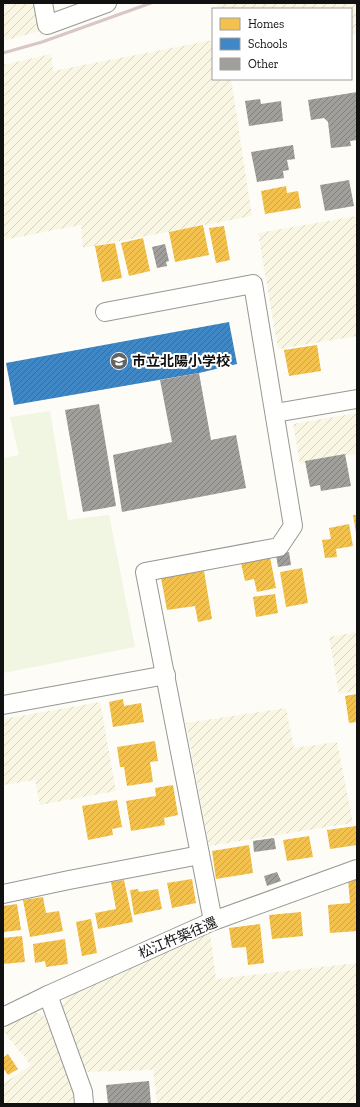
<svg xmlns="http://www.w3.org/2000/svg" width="360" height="1107" viewBox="0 0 360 1107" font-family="'Zilla Slab','Noto Sans JP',serif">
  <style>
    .farmland { fill: url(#farmland-furrows) }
    .pitch { fill: #f0f6e1 }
    .homes { fill: url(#homes-hatch) }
    .schools { fill: url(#schools-hatch) }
    .building { fill: url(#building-hatch) }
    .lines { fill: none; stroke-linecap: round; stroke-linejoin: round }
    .minor-casing { stroke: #979795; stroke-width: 20 }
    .minor { stroke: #fffffe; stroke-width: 18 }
    .rail { stroke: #d9c6c7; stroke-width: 3 }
    .labels { text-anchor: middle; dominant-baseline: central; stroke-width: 4; stroke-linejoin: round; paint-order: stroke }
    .poi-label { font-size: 14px; font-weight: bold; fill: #111; stroke: #fff; text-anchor: start }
    .street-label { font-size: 14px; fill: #111; stroke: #fff }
  </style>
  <defs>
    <pattern id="farmland-furrows" width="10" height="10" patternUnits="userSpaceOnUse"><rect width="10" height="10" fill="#f9f7e4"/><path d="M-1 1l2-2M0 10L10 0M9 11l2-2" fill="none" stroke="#d4d3c3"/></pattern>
    <pattern id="homes-hatch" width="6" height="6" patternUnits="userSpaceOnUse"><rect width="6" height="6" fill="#f2c14e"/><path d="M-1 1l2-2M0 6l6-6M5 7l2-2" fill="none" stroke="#cea543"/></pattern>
    <pattern id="schools-hatch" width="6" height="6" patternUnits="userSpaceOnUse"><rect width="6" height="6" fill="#3f88c5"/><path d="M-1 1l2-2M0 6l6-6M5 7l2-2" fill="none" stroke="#336e9f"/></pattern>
    <pattern id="building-hatch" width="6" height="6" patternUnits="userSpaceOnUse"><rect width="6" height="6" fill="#a19f9c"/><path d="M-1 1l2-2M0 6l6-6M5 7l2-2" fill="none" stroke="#82807e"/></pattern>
  </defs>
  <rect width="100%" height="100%" fill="#fdfcf7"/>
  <g class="farmland">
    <polygon points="3,3 35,3 40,31 3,41"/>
    <polygon points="217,3 357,3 357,34 351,35 351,9 218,9"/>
    <polygon points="213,40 213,79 231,79 252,216 83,248 81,225 3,240 3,65 51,54 53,71"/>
    <polygon points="357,216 357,336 278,349 258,233"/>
    <polygon points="357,413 357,454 300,464 293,424"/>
    <polygon points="357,632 357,691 339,694 329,637"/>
    <polygon points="100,702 116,791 40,805 35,780 3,785 3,719"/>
    <polygon points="286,708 294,748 337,742 353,823 209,846 186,723"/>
    <polygon points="210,933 216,979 357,963 357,1104 157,1104 153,1070 86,1072 61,1007 69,994"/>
    <polygon points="32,1010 45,1017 74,1087 76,1104 3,1104 3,1084 31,1065 3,1031 3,1026"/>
  </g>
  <polygon class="pitch" points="50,411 68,520 109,515 135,647 3,673 3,458 19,455 10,417"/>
  <g class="homes">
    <polygon points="286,186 287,193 298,191 301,208 265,214 261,191"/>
    <polygon points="203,225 209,255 175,262 169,232"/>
    <polygon points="224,226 230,260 216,263 209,228"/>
    <polygon points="143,238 150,271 129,276 121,243"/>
    <polygon points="115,243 122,278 102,282 95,246"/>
    <polygon points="317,345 321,371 289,376 284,350"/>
    <polygon points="353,515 357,515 357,533 356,533"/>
    <polygon points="349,524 353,546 336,549 337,557 325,558 322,540 331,539 329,528"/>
    <polygon points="270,557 276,588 257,592 254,579 245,581 241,563"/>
    <polygon points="302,568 308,603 286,607 280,572"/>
    <polygon points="204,571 212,619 198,622 195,606 167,610 161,578"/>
    <polygon points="275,594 278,613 256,617 253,597"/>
    <polygon points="357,694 357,722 349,723 345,696"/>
    <polygon points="123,699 124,706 141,703 144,722 113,727 109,702"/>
    <polygon points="155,741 158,761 150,762 153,782 127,786 124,767 120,767 117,747"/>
    <polygon points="173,785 178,815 164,818 165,825 131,831 126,801 156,796 155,788"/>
    <polygon points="117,800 122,827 112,829 113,835 88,840 82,806"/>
    <polygon points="356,826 357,845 330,849 327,830"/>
    <polygon points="309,836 313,857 287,861 283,840"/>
    <polygon points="249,845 253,873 216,879 212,851"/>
    <polygon points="357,878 357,931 330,933 328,905 350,903 348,879"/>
    <polygon points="192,879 196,903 172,908 167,883"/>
    <polygon points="124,880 133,922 98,929 95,913 116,909 111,882"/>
    <polygon points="138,889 139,892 158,889 162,909 134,915 130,890"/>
    <polygon points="43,897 46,913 59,911 63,931 30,937 23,900"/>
    <polygon points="17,904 21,930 3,932 3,906"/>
    <polygon points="301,912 303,936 272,939 269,915"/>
    <polygon points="91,919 97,953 82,956 76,922"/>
    <polygon points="260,924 264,963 248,965 246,947 232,948 229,928"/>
    <polygon points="22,936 25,962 3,964 3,938"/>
    <polygon points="65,939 68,964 46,967 45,961 35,963 33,944"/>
    <polygon points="8,1054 18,1069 8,1075 3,1068 3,1058"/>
  </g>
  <polygon class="schools" points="229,322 237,364 199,373 14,405 6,363"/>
  <g class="building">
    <polygon points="357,92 357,140 350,141 351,146 331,148 328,122 324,118 311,120 308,100"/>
    <polygon points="260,99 261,104 281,101 283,121 249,126 245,101"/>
    <polygon points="293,145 295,159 287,160 289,170 283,171 284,178 257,182 251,152"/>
    <polygon points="349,180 354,206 325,211 320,185"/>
    <polygon points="165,244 169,261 166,262 167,266 157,268 152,247"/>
    <polygon points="199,373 211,440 236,435 246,488 122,512 113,455 172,442 160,380"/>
    <polygon points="99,404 116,506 83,512 65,410"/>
    <polygon points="345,454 351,486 321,491 320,485 310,487 305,461"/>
    <polygon points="289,552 291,565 278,567 276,555"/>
    <polygon points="274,838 276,849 254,852 253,841"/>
    <polygon points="277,872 281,881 267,886 264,876"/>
    <polygon points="149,1081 151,1104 108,1104 106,1085"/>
  </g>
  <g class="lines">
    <defs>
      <g id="minor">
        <polyline points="43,3 47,25 107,3"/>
        <polyline points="105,312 253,284 293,526 279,547 145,572 213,921"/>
        <polyline points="275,413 357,399"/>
        <polyline points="3,705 166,675"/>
        <polyline points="3,894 69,880 200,855"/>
        <polyline points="48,995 83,1092 84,1104"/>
        <polyline points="3,1017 48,995 213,921 357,869"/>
      </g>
    </defs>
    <use href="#minor" class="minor-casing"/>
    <use href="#minor" class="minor"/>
    <polyline class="rail" points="3,53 42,42 151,3"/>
  </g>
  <defs>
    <symbol id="school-disc" viewBox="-11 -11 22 22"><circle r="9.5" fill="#646362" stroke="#fff"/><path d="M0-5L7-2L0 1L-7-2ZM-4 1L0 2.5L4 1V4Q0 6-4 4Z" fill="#fff"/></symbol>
  </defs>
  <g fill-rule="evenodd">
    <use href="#school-disc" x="109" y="351" width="20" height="20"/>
  </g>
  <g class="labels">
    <g class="poi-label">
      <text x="132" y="361">市立北陽小学校</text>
    </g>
    <g class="street-label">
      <text transform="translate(178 938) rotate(-23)">松江杵築往還</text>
    </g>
  </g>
  <rect width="360" height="1107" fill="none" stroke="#111111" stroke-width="8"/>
  <rect x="212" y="8" width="140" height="72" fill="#ffffff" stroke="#a0a0a0"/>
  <rect x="220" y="18" width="20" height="12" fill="#f2c14e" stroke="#a0a0a0"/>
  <text x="248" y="28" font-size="12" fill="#111111">Homes</text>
  <rect x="220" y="38" width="20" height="12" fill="#3f88c5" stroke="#a0a0a0"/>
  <text x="248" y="48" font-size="12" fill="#111111">Schools</text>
  <rect x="220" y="58" width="20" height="12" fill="#a19f9c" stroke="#a0a0a0"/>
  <text x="248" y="68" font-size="12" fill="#111111">Other</text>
</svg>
